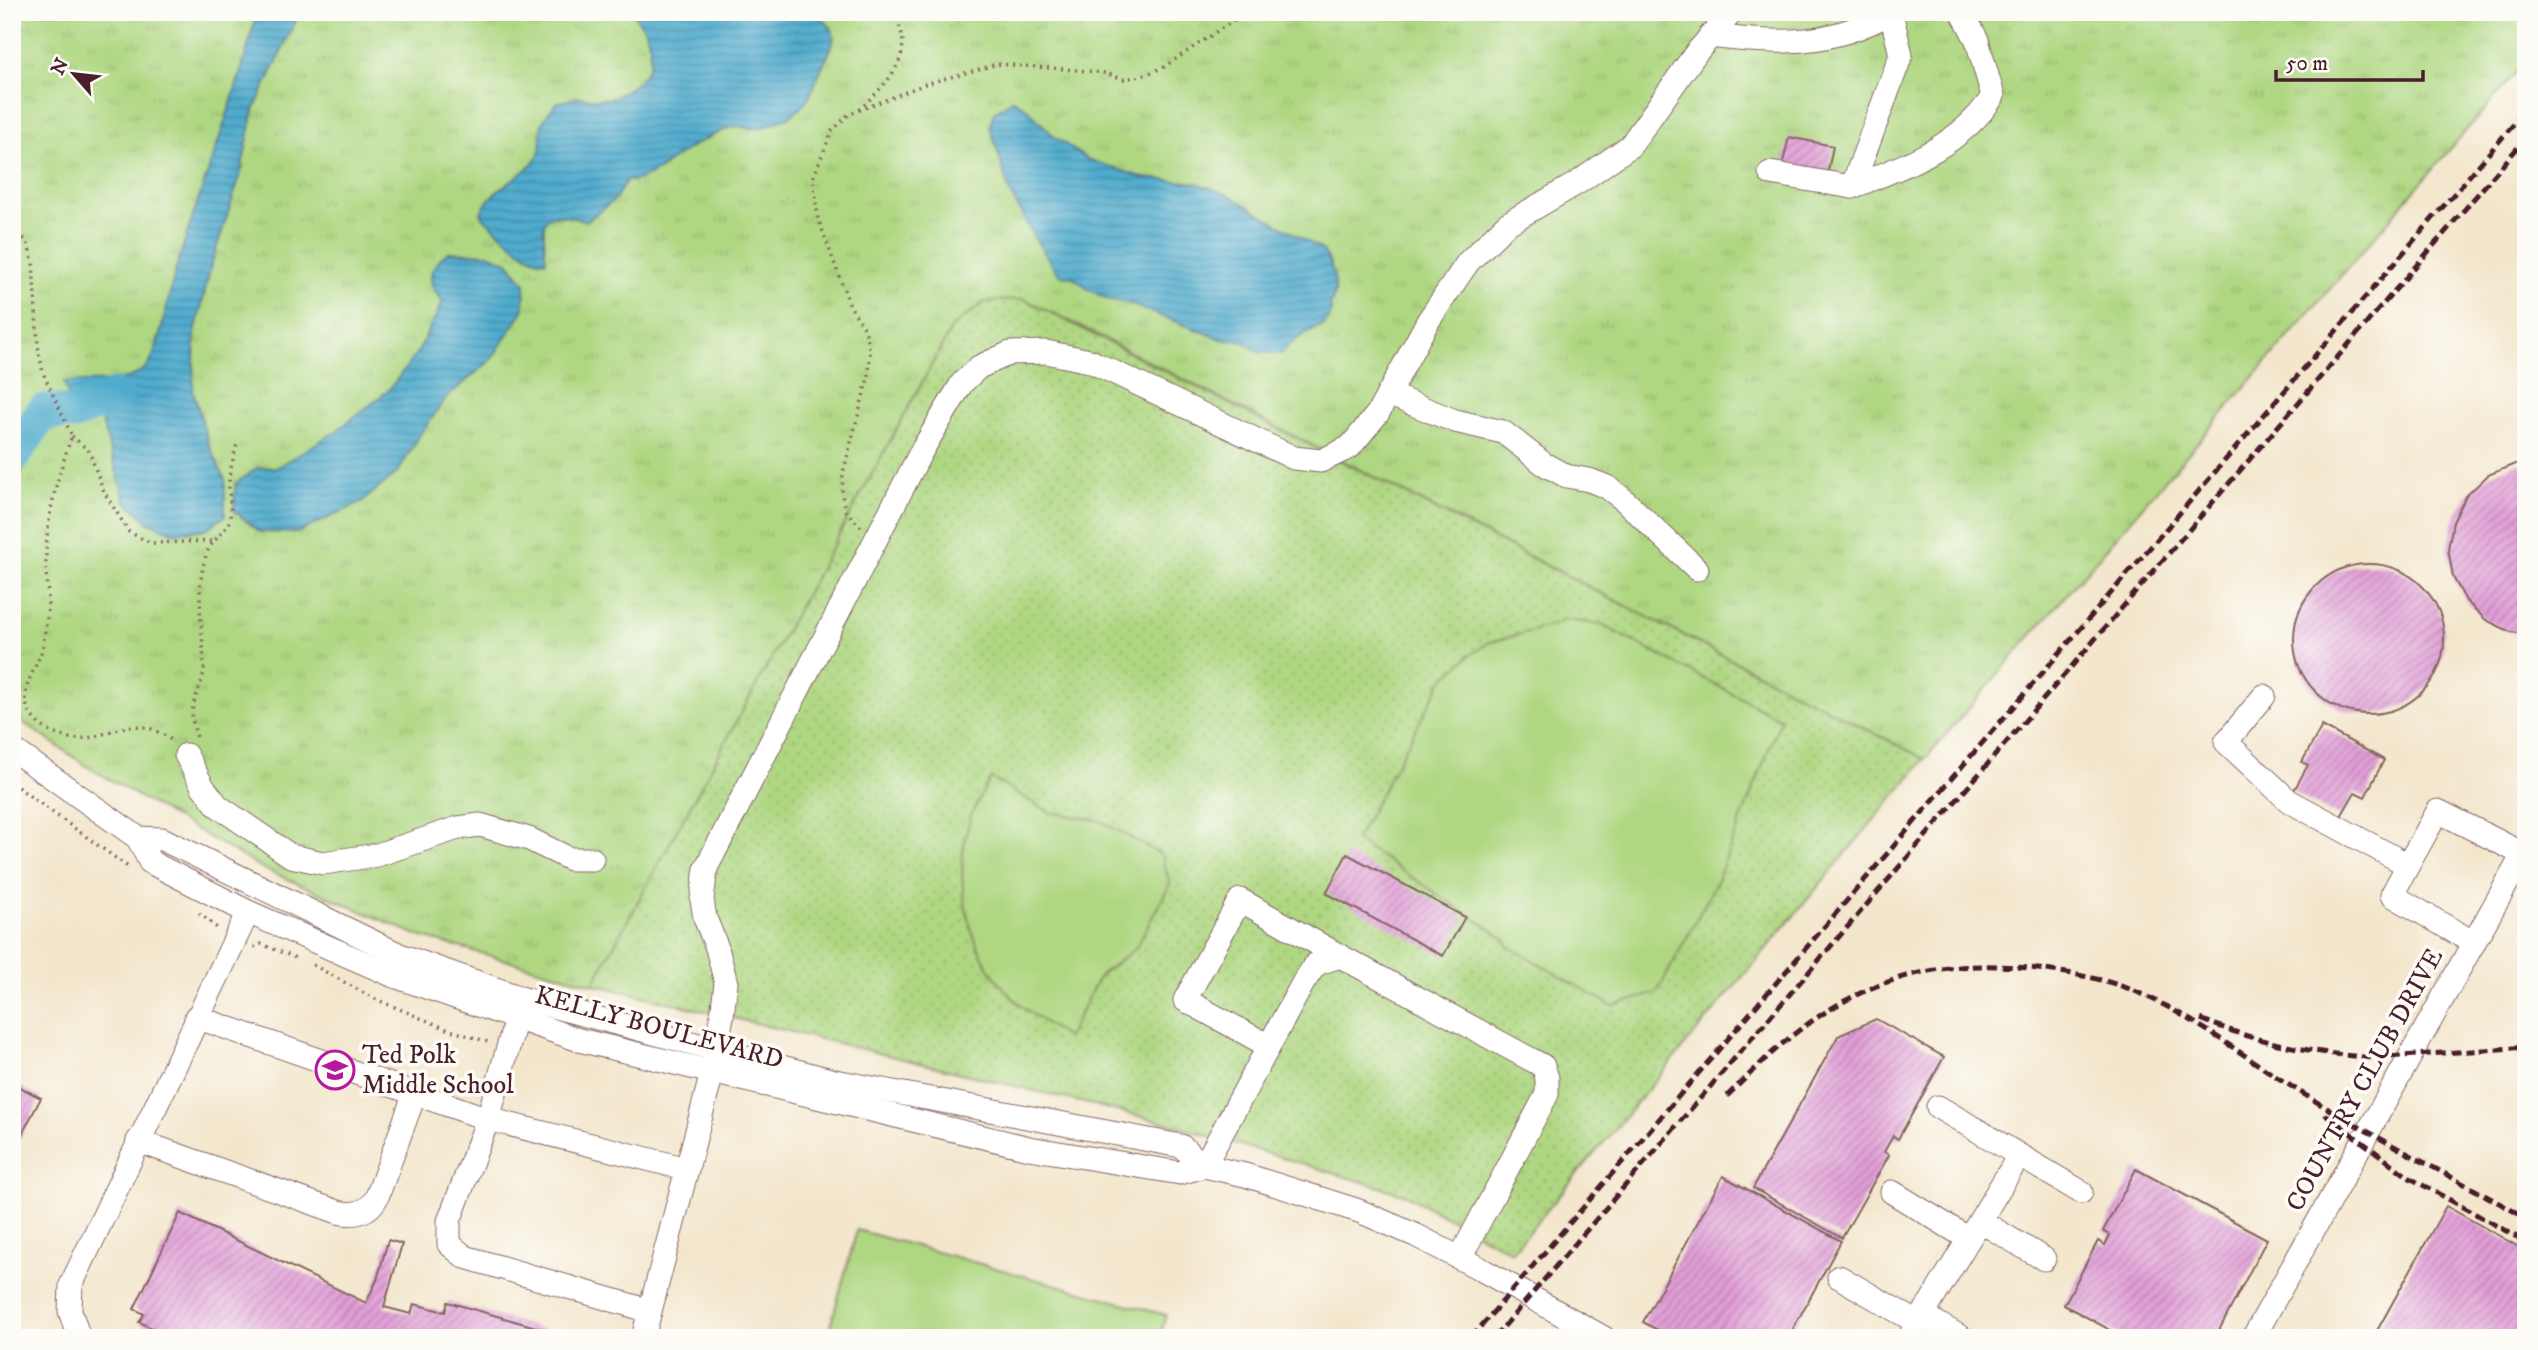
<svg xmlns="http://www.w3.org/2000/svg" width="2538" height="1350" viewBox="0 0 2538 1350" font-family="'IM FELL DW Pica',serif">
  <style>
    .grass { fill: url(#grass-tufts); stroke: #7c7b56; stroke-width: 2 }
    .park { fill: url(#park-dots); stroke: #7c7b56; stroke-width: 2 }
    .garden { fill: #afd782; stroke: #7c7b56; stroke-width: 2 }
    .water { fill: url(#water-rules); stroke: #4d667c; stroke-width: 2 }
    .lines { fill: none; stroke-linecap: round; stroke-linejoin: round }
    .river { stroke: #50acce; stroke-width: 35 }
    .building { fill: url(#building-hatch) }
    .minor-casing { stroke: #856563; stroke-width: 25 }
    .path { stroke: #856563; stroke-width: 3.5; stroke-dasharray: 2 5; stroke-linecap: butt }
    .minor { stroke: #fff; stroke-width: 23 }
    .rail { stroke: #4a1f2b; stroke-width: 5; stroke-dasharray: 10 5; stroke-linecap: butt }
    .labels { text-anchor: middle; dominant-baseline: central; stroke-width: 7; stroke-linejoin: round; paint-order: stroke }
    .street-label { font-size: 26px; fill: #4a1f2b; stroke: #fdfcf7 }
    .poi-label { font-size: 26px; fill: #4a1f2b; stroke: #fdfcf7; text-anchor: start }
  </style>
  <defs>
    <pattern id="grass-tufts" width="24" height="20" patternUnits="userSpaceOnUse" patternTransform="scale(1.75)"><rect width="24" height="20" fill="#afd782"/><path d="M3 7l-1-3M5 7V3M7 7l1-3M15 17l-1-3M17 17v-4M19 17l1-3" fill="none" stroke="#98b870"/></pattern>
    <pattern id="park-dots" width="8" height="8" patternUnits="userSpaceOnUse" patternTransform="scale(1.75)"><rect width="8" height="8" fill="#afd782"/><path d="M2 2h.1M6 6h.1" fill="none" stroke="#98b870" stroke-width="1.8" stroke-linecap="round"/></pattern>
    <pattern id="water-rules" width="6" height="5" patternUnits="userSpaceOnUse" patternTransform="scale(1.75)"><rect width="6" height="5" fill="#50acce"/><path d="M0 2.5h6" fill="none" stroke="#448ba7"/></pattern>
    <pattern id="building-hatch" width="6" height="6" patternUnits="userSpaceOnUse" patternTransform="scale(1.75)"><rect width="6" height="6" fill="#e19ed7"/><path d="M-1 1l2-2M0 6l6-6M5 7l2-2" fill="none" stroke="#b880af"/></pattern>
  </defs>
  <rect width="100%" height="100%" fill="#fdfcf7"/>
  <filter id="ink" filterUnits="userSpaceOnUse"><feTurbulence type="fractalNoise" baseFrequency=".0143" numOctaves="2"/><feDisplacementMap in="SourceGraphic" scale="14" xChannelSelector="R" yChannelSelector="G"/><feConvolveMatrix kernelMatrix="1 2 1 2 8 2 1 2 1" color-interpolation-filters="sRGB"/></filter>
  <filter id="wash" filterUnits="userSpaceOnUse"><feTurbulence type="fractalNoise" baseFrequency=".00686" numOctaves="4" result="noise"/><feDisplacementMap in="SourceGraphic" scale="28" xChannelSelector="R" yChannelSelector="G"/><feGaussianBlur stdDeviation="1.57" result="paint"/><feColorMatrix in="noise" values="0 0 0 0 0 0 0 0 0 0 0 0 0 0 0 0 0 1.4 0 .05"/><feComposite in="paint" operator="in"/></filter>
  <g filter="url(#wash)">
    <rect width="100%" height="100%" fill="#f3e6cc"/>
    <polygon class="grass" points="12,12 2526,12 2526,61 1925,759 1052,312 953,326 593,984 419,936 262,868 88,767 12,715"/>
    <polygon class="park" points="1024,299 1925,759 1512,1252 1406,1195 1167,1123 593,984 953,326 985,302"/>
    <g class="garden">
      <polygon points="1562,619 1602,625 1781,719 1716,883 1657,993 1612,1006 1507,945 1505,939 1356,840 1441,682 1469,656 1488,643 1560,623"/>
      <path d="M991 778 1049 812 1101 821 1161 855 1170 884 1135 949 1100 975 1067 1038C1048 1024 1026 1012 1011 996 966 950 951 876 971 816 976 803 984 790 991 778Z"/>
      <polygon points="857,1230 1166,1315 1160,1338 827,1338"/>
    </g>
    <g class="water">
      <path d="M257 12H300L254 110 240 176 211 265 195 333 193 390 209 445 225 479V516L206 529 176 533 148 522 125 500 99 413H74L64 382C90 381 131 387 149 364 158 354 170 290 175 272 201 185 236 101 257 12Z"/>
      <path d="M632 12H813C817 17 821 17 825 21 843 37 828 53 821 69 810 98 806 111 775 123 767 126 758 129 749 128 746 128 742 126 739 126 728 126 710 137 700 142 674 154 654 181 626 181L615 199 587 221C538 209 542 215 546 261 526 261 499 232 484 218L481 213C493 185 518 182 536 159 544 149 538 133 543 122 546 115 552 109 556 103L580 97 595 99 614 98 637 83 646 72 650 62V47L646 31Z"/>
      <path d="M1013 100 1024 106 1054 136 1087 159 1144 178 1197 183 1227 194 1322 250C1332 261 1341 292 1330 303L1331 313 1324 325C1307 331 1292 340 1281 354L1259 352 1243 341 1224 340 1127 303 1107 299 1088 289 1073 277 1064 276 1056 271 1031 232 1009 190 990 126 994 112Z"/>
      <path d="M448 252 489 254 508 262 525 283 524 309 491 360 448 396 421 433 398 472 362 502 297 533 260 532 234 511 235 484 257 468 278 467 335 432 388 391 419 350 443 301C424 282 428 268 448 252Z"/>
    </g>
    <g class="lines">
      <polyline class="river" points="12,458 44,411 74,413 116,396"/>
    </g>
    <g id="blocks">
      <g class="building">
        <polygon points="1789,137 1833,146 1827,176 1782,167"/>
        <polygon points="2526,463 2526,634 2511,632 2486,620 2466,601 2453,577 2448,549 2453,522 2466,496 2488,475 2515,464"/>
        <circle cx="2369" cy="639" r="75"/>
        <polygon points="2322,726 2384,760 2365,797 2355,792 2340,818 2293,792 2308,765 2302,762"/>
        <polygon points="1347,854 1465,917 1443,956 1326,893"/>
        <polygon points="1876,1019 1944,1057 1898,1139 1893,1136 1884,1152 1889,1155 1842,1238 1753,1188 1838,1036"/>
        <polygon points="12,1083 41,1098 12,1153"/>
        <polygon points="2136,1169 2267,1239 2215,1338 2125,1338 2064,1305 2098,1241 2105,1245 2110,1235 2103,1231"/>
        <polygon points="1723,1176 1841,1241 1788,1338 1672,1338 1643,1322"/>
        <polygon points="2446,1206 2526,1251 2526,1338 2373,1338"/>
        <polygon points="180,1213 366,1303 377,1280 388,1240 402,1244 384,1307 411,1314 414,1304 445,1312 448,1302 574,1338 152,1338 156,1330 139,1322 144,1314 134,1309"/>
      </g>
    </g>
  </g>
  <g filter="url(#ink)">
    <use href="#blocks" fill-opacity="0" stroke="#856563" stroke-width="2"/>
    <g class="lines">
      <defs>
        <g id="minor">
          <path d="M1710 36C1780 44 1829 47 1892 12"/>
          <polyline points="1770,173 1852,187 1901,55 1891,13"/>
          <path d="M1852 187C1905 166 1961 146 1993 96L1977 40 1962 12"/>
          <polyline points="1388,394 1455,421 1503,432 1544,464 1566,476 1589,480 1607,487 1624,500 1697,569"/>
          <polyline points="2264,696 2226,742 2289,801 2408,865 2392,895 2474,943"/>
          <polyline points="12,749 138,838 150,862 248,912 394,976 579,1040 1029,1148 1180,1173 1204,1166 1245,1175 1359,1211 1415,1235 1477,1267 1604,1338"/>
          <polyline points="186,755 203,787 218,806 291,856 323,863 377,855 458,828 480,825 529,839 570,859 592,859"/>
          <polyline points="138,838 162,839 400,955 521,998 835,1081 1181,1146 1204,1166"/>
          <polyline points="2408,865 2438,811 2523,854"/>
          <polyline points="196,1017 488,1119 687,1169"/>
          <polyline points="516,1019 488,1119 449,1221 449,1244 465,1257 650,1311"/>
          <polyline points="1269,1046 1185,1000 1240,900 1340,956"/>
          <polyline points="1938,1107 2081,1192"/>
          <path d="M138 1141 338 1212C354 1216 369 1213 377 1197L415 1093"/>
          <polyline points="1204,1166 1303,983 1316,964 1340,956 1543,1066 1547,1078 1547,1094 1460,1258"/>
          <polyline points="1892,1192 1969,1239"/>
          <polyline points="1980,1221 2044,1259"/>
          <polyline points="1839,1277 1918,1323"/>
          <polyline points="1923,1315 1962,1338"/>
          <polyline points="79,1338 70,1311 71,1285 248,912"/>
          <polyline points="643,1338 712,1073 722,1016 726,983 717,948 705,918 702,900 706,868 921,452 962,383 979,367 1010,353 1046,352 1090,361 1294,458 1321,461 1350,447 1378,413 1428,321 1468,262 1507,224 1579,182 1630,146 1696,53 1732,12"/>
          <polyline points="1909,1338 2019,1156"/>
          <polyline points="2253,1338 2526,849"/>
        </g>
      </defs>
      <use href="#minor" class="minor-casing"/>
      <g class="path">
        <path d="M859 110C888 82 920 53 892 12"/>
        <path d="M12 230 27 241 33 263 38 346 43 373 72 436C57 477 45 521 46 566 46 578 48 590 48 603 48 616 45 631 43 645 40 664 24 679 26 700 27 718 45 731 61 736 107 749 125 705 171 740"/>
        <polyline points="72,436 89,451 104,492 129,532 151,543 214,541"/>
        <polyline points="861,527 846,511 842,496 843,473 869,374 870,351 865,329 850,306 818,218 813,178 832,131 848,115 925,84 998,64 1076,70 1105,73 1124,79 1142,76 1164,67 1246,12"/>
        <path d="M197 737C183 700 204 694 204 665 203 627 194 589 207 553 212 539 229 530 230 518 232 506 228 493 229 481 230 469 234 456 237 444"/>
        <polyline points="12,783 128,867"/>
        <polyline points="199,913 217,928"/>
        <polyline points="254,947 261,944 296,958"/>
        <polyline points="313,965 373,998 447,1029 488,1042"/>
      </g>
      <use href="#minor" class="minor"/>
      <g class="rail">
        <path d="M2201 1019C2257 1043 2313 1053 2374 1058L2526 1047"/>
        <path d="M1727 1096C1748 1076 1769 1054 1793 1035 1866 978 1938 959 2029 968 2065 972 2105 978 2137 992 2190 1015 2238 1052 2286 1083 2363 1132 2446 1173 2526 1218"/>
        <polyline points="2325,1114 2410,1178 2526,1242"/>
        <polyline points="1471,1338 2526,110"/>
        <polyline points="1494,1338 2526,138"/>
      </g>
    </g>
  </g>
  <defs>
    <symbol id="school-ring" viewBox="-11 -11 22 22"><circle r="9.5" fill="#fdfcf7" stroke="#b5179e" stroke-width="1.5"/><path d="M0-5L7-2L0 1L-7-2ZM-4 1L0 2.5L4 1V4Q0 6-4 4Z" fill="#b5179e"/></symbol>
  </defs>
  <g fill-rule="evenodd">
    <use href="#school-ring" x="313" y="1048" width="44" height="44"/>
  </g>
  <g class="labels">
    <g class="street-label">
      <text transform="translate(659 1028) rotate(15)">KELLY BOULEVARD</text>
      <text transform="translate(2365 1080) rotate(-61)">COUNTRY CLUB DRIVE</text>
    </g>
    <g class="poi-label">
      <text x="362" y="1055">Ted Polk<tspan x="362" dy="30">Middle School</tspan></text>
    </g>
  </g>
  <rect width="2538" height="1350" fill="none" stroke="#fdfcf7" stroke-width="42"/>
  <g transform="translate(74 74) rotate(298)" stroke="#fdfcf7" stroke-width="5" paint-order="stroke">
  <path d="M0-5L12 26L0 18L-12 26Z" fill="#4a1f2b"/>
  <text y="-10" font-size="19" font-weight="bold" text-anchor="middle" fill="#4a1f2b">N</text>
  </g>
  <path d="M2276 70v10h147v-10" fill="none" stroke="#4a1f2b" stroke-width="3.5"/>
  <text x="2286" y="70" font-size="21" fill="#4a1f2b" stroke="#fdfcf7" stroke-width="5" paint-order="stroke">50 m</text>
</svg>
